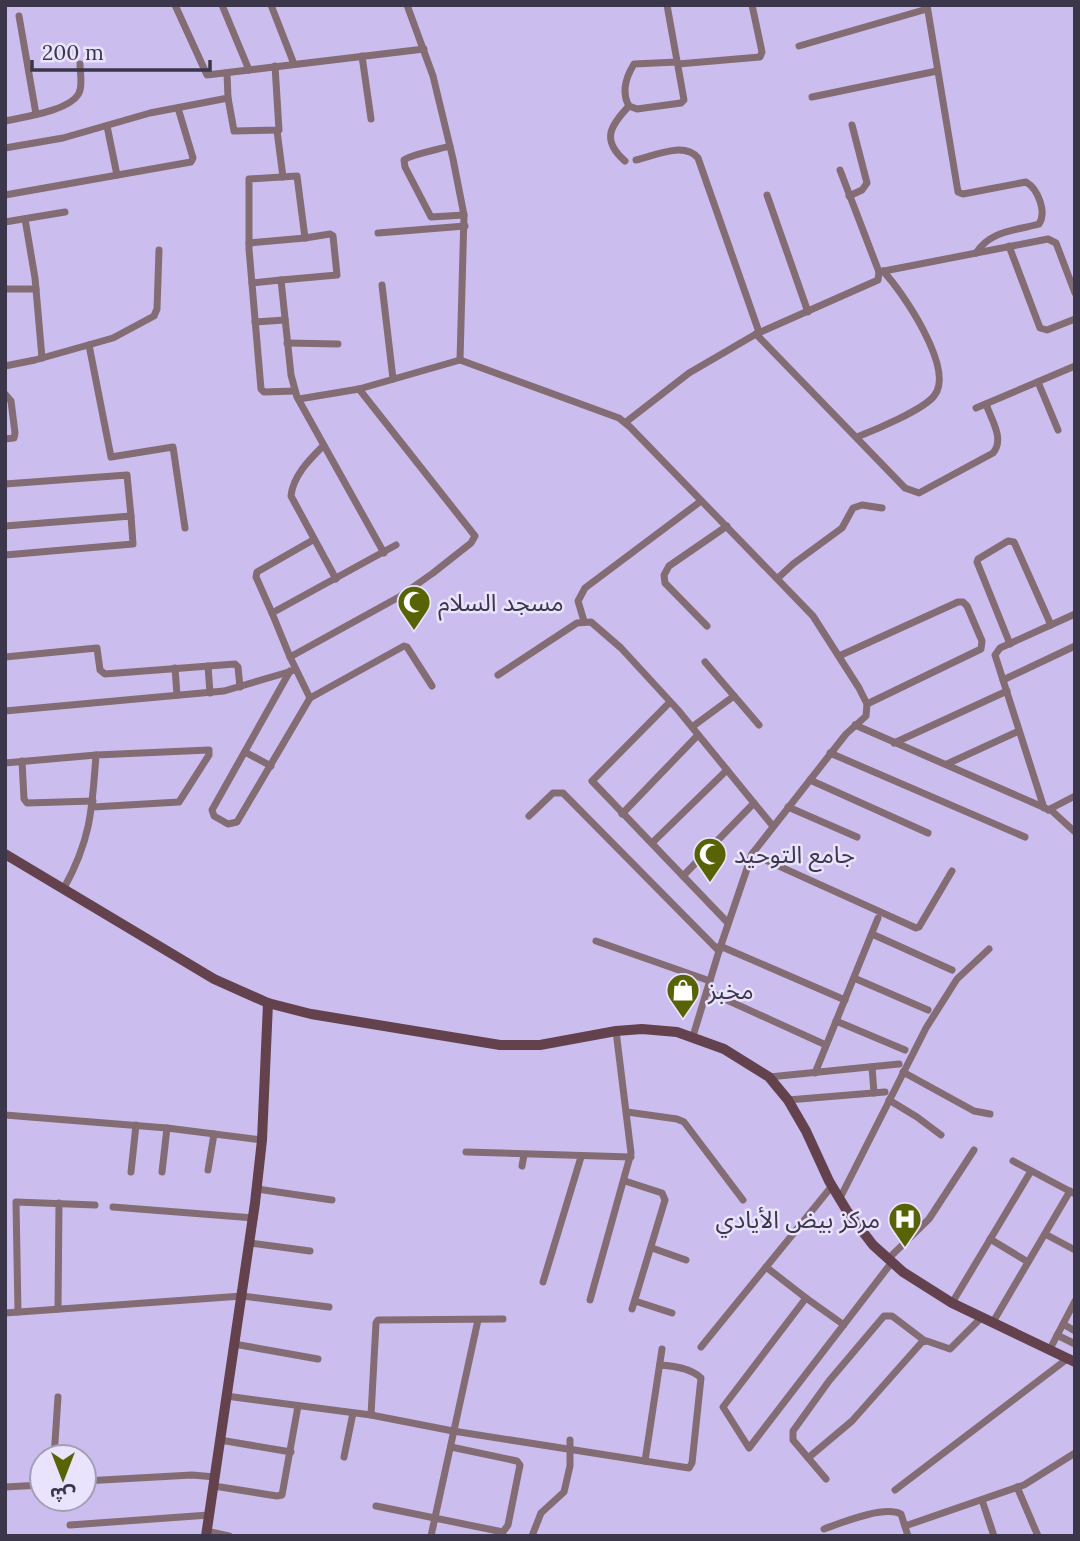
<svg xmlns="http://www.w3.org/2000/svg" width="1080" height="1541" viewBox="0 0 1080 1541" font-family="Lora,'Noto Sans Arabic',serif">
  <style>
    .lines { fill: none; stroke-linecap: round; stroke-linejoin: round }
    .street { stroke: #846c74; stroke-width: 7 }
    .secondary { stroke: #63424d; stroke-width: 10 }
    .labels { text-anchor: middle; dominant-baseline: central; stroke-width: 5; stroke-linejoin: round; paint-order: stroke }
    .poi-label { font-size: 24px; fill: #3c364a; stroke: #e9e3fd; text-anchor: start }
  </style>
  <rect width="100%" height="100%" fill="#cbbeef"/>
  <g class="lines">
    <g class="street">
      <polyline points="175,5 207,75 424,49"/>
      <polyline points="222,5 249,70"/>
      <polyline points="271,5 294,64"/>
      <polyline points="407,5 433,76 453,159 464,215 460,360"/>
      <path d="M667 5 684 100 681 103 637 109 629 106C621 92 626 77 634 64L677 62"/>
      <path d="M927 5 958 192 963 194 1026 182C1038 189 1047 212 1039 224 1015 231 991 230 976 253"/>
      <polyline points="19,16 36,114"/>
      <polyline points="799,46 927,9"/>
      <polyline points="362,56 371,119"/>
      <polyline points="678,64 760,57 762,52 752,5"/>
      <polyline points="812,97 937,71"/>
      <polyline points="228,98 234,131 279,130 275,66"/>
      <path d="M5 121C23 117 70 111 79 93 83 85 80 73 80 64"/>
      <polyline points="107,126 117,175"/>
      <polyline points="277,131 283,177"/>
      <path d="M450 146C440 149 410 155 404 160L405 167 431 217 464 215"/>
      <polyline points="5,148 63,138 150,113 228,98 227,73"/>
      <path d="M636 160C654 156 684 141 698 158L759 332"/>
      <path d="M625 161C601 140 610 126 629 106"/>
      <polyline points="5,195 191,162 193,158 178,108"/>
      <polyline points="767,195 808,312"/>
      <polyline points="849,196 862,190 867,183 852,125"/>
      <polyline points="25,219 35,278 42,358"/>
      <polyline points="5,222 65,212"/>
      <polyline points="378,233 465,226"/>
      <polyline points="249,243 305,238"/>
      <polyline points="1009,246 1040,328 1047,330 1075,319"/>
      <polyline points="879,272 1048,239 1056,243 1075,293"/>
      <polyline points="281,280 337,275 333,236 330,234 305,238 297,176 249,179 249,249 261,389 264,392 295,391"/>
      <polyline points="252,283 281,280 291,375 297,397 384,553"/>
      <polyline points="382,285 393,379"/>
      <polyline points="5,289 36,289"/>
      <polyline points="255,322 285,320"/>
      <path d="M756 334 905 488 919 493 993 453C1005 439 991 419 986 404"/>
      <polyline points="287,343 338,344"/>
      <polyline points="89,345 111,457 173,447 185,528"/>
      <polyline points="5,366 35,360 113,338 154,316 157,309 159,250"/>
      <polyline points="1038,382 1058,430"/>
      <polyline points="5,394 11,401 15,433 14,438 5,439"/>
      <polyline points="299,399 359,389 460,360 619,418 630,427 813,616 859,688 867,704 866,716 846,734 752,854 719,951 693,1036"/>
      <polyline points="976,408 1075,366"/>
      <polyline points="626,422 689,373 756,334 878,280 879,272 840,170"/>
      <path d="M857 437C875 430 923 410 934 396 956 370 902 291 883 271"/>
      <path d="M323 446C309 460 293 476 291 496L336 579"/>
      <polyline points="5,484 127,475 131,516"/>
      <polyline points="5,526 131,516 133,544 5,555"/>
      <polyline points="778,578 793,564 842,528 853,508 862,505 882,508"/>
      <polyline points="272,613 256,577 257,572 313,540"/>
      <polyline points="584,621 578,601 585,588 701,501"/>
      <polyline points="707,626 665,583 664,575 669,566 727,526"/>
      <polyline points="1010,644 977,562 978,559 1008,541 1014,542 1051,625"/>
      <polyline points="839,656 958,602 963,602 967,606 982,641 981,649 867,704"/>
      <polyline points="5,657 97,648 100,670 105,674 235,664 238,667 240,687"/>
      <polyline points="290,657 399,597 433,573 471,543 475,536 359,389"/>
      <polyline points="705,662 759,725"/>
      <polyline points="208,666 210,693"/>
      <polyline points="175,668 177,695"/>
      <polyline points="290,671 212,810 214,816 228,824 237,822 310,698 290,657 272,613 396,545"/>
      <polyline points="498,675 577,623 591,622 621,648 678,710 772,825"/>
      <polyline points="1003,680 1075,646"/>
      <polyline points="310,698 404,646 407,647 432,686"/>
      <polyline points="670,702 592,781 728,923"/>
      <polyline points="5,711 224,691 292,671"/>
      <polyline points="855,725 1052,811 1075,832"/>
      <polyline points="692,727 734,696"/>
      <polyline points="894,743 1007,691"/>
      <polyline points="245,752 271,766"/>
      <polyline points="830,753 1025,837"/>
      <polyline points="22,761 24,799 27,803 93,801"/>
      <polyline points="5,763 96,755"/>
      <polyline points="947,764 1019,731"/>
      <polyline points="810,780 928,833"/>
      <polyline points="788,807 857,837"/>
      <polyline points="1044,808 995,655 1000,648 1075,614"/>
      <polyline points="1048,810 1075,796"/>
      <polyline points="622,814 698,735"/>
      <polyline points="529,816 553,793 563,793 719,951"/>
      <polyline points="652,843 727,770"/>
      <polyline points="752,854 916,928 919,927 952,871"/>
      <polyline points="683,876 754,803"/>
      <path d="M64 888C91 839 92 810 96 755L209 750V755L179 802 93 807"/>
      <polyline points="872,934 952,970"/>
      <polyline points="596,941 710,981"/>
      <polyline points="720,946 845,1000"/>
      <polyline points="854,978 928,1010"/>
      <polyline points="707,991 826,1045"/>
      <polyline points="836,1021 905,1050"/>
      <polyline points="872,1067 874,1093"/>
      <polyline points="903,1072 974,1111 990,1114"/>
      <polyline points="815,1073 878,918"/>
      <polyline points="769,1077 899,1064"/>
      <polyline points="788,1100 885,1092"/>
      <polyline points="889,1100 917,1117 941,1135"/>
      <polyline points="627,1112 677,1119 684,1122 743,1200"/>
      <polyline points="5,1115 167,1128 262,1140"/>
      <polyline points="466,1152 631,1157"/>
      <polyline points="1013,1161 1075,1194"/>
      <polyline points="522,1166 524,1155"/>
      <polyline points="208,1170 214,1134"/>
      <polyline points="131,1172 136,1125"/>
      <polyline points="162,1172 167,1128"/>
      <polyline points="625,1181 662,1193 665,1200 632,1309"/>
      <polyline points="257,1189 332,1200"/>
      <polyline points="839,1200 926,1028 957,979 989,949"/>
      <polyline points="113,1207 254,1218"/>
      <polyline points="1045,1234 1075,1250"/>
      <polyline points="990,1239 1028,1262"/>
      <polyline points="250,1243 310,1251"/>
      <polyline points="652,1248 686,1260"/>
      <polyline points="888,1259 929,1219 974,1150"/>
      <polyline points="766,1267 806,1298"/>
      <polyline points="543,1282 581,1157"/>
      <polyline points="590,1300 631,1153 616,1031"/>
      <polyline points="635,1301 672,1313"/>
      <polyline points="952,1303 1031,1171"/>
      <polyline points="58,1309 59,1203"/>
      <polyline points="18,1312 16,1202 95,1205"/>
      <polyline points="5,1313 242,1296 329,1307"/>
      <polyline points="993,1322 1070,1191"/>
      <polyline points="1063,1324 1075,1331"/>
      <polyline points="844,1325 806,1298 723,1407 749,1448 892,1262"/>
      <polyline points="1057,1335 1075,1344"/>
      <polyline points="234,1344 318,1359"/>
      <polyline points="701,1347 832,1186"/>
      <polyline points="1050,1349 1075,1301"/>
      <path d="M226 1396 371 1415 453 1431 689 1468 692 1463 701 1378C691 1368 674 1366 660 1365"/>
      <polyline points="371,1415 376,1323 378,1320 503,1319"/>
      <polyline points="220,1440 291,1452"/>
      <polyline points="54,1457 58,1397"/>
      <polyline points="344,1457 353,1413"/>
      <polyline points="808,1458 852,1421 922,1342 927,1341 950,1349 982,1317"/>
      <polyline points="645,1461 662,1349"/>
      <polyline points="826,1479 793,1440 793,1431 829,1381 884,1316 892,1316 925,1341"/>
      <polyline points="84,1481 192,1475 215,1477"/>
      <polyline points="214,1486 277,1496 282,1495 298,1406"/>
      <polyline points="5,1487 42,1485"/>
      <polyline points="1017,1487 1038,1536"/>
      <polyline points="895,1490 1067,1359"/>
      <polyline points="982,1500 994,1536"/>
      <polyline points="376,1506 503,1532 508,1525 520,1465 517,1461 451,1447"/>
      <polyline points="70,1525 209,1515"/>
      <polyline points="905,1526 1024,1485 1075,1453"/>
      <path d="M824 1529C841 1523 884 1505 901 1514L908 1536"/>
      <polyline points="206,1531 229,1536"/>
      <polyline points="431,1536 478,1320"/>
      <polyline points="532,1536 541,1513 564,1492 570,1466 570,1440"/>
    </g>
    <g class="secondary">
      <polyline points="5,854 214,979 268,1003 311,1014 500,1045 540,1045 616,1031 642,1029 677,1032 724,1049 769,1077 788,1100 806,1131 829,1181 847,1211 873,1245 903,1272 952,1303 1075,1362"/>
      <polyline points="206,1536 255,1203 262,1140 268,1003"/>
    </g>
  </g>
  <defs>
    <symbol id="mosque-pin" viewBox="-11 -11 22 30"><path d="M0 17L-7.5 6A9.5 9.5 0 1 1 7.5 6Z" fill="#576304" stroke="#e9e3fd"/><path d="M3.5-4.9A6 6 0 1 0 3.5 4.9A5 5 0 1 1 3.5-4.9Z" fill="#fff"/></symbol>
    <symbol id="shop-pin" viewBox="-11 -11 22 30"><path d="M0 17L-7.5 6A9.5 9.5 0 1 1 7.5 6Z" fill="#576304" stroke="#e9e3fd"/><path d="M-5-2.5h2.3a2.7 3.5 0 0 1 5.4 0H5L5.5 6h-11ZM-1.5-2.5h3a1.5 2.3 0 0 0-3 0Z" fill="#fff"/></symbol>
    <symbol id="hospital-pin" viewBox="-11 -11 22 30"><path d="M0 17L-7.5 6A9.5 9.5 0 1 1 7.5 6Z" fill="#576304" stroke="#e9e3fd"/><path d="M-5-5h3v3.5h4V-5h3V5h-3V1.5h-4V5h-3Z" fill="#fff"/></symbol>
  </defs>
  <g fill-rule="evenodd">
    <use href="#mosque-pin" x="395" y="583" width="38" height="52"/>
    <use href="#mosque-pin" x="691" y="835" width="38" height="52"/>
    <use href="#shop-pin" x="664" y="971" width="38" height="52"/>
    <use href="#hospital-pin" x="886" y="1200" width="38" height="52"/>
  </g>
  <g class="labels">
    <g class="poi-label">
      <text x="438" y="602">مسجد السلام</text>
      <text x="734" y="854">جامع التوحيد</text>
      <text x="708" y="990">مخبز</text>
      <text x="880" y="1219" text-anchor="end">مركز بيض الأيادي</text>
    </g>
  </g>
  <rect width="1080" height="1541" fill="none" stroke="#3c364a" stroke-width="14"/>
  <g transform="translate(63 1478) rotate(180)"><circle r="33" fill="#e9e3fd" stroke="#a49eb5" stroke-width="2"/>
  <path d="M0-5L12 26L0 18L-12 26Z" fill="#576304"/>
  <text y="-10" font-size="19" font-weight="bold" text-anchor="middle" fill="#3c364a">ش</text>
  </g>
  <path d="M32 60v10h178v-10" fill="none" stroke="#3c364a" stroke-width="3.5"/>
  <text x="42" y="60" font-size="21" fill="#3c364a" stroke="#e9e3fd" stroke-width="5" paint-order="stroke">200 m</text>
</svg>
